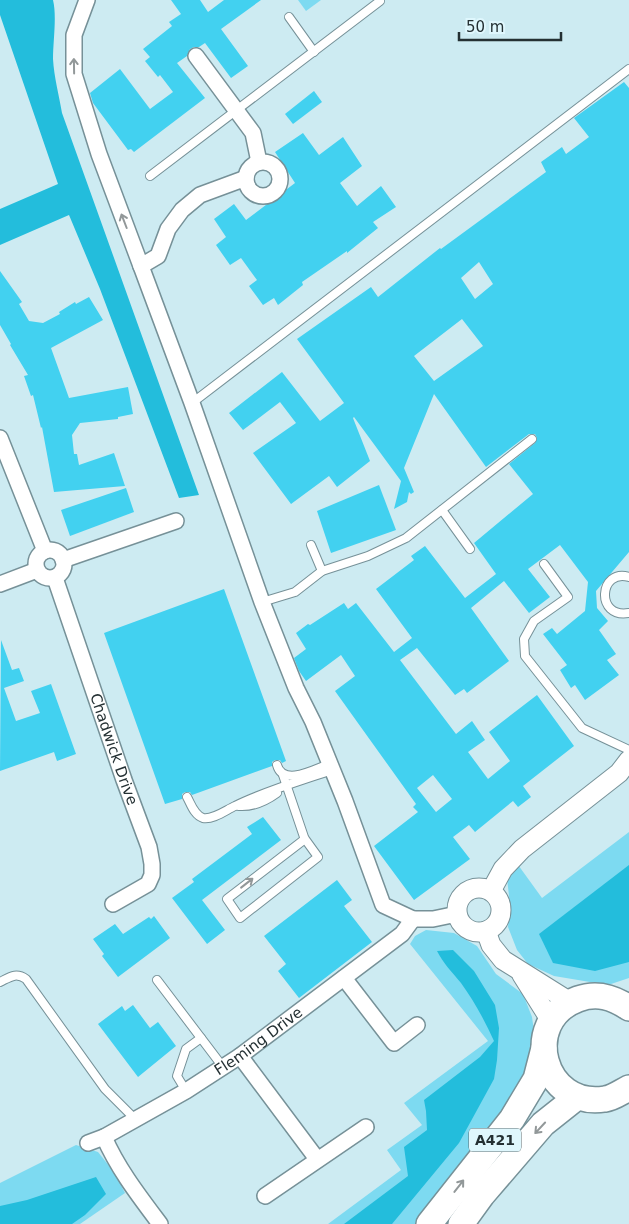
<svg xmlns="http://www.w3.org/2000/svg" width="629" height="1224" viewBox="0 0 629 1224" font-family="'DejaVu Sans',sans-serif">
  <style>
    .green { fill: #7ddaf1 }
    .forest { fill: #23bddc }
    .building { fill: #42d1f0; fill-rule: evenodd }
    .lines { fill: none; stroke-linecap: round; stroke-linejoin: round }
    .service-casing { stroke: #769198; stroke-width: 10 }
    .minor-casing { stroke: #769198; stroke-width: 18 }
    .tertiary-casing { stroke: #769198; stroke-width: 21 }
    .trunk-casing { stroke: #769198; stroke-width: 28 }
    .service { stroke: #fff; stroke-width: 8 }
    .minor { stroke: #fff; stroke-width: 15 }
    .tertiary { stroke: #fff; stroke-width: 19 }
    .trunk { stroke: #fff; stroke-width: 25 }
    .oneway { stroke: #929899 }
    .labels { text-anchor: middle; dominant-baseline: central; stroke-width: 4; stroke-linejoin: round; paint-order: stroke }
    .shield { fill: #dff7fd; stroke: #5c6c70; stroke-width: 1 }
    .shield-label { font-size: 14px; font-weight: bold; fill: #243033 }
    .street-label { font-size: 15px; fill: #243033; stroke: #dff7fd }
  </style>
  <rect width="100%" height="100%" fill="#cdebf2"/>
  <g class="green">
    <polygon points="298,0 321,0 306,11"/>
    <polygon points="629,832 629,978 608,985 554,976 528,964 517,950 508,927 510,905 507,878 516,862 542,898"/>
    <polygon points="426,930 454,933 477,946 496,974 523,994 532,1017 535,1038 526,1080 420,1224 328,1224 401,1170 387,1150 422,1125 404,1103 488,1041 410,944 415,936"/>
    <polygon points="76,1145 98,1152 114,1172 125,1193 80,1224 0,1224 0,1183"/>
  </g>
  <g class="forest">
    <path d="M0 0H53C57 16 53 41 53 59 54 77 59 95 62 113L199 495 179 498 100 289 69 215 0 245V209L58 184 0 15Z"/>
    <polygon points="629,865 629,962 595,971 553,963 539,934"/>
    <path d="M453 950 474 971 495 1005 499 1028 497 1060 494 1079 459 1143 392 1224H344L408 1176 404 1147 427 1130 426 1111 424 1100 480 1057 494 1041C485 1021 474 1001 461 983 452 972 443 963 437 951Z"/>
    <polygon points="96,1177 106,1194 85,1215 72,1224 0,1224 0,1206 27,1200"/>
  </g>
  <g class="building">
    <polygon points="171,0 200,0 208,12 224,0 261,0 221,29 248,66 231,78 205,43 199,47 194,47 190,49 187,56 177,63 205,98 134,152 131,149 128,150 93,103 90,93 120,69 150,109 173,92 160,75 158,77 145,61 150,57 143,49 172,26 169,22 181,14"/>
    <path d="M624 82 629 88V552L596 591 597 608 608 621 599 630 616 654 607 660 619 675 585 700 575 685 571 688 560 670 567 665 543 634 552 628 557 634 585 611 588 582 560 545 528 569 550 597 529 613 504 581 471 608 509 661 467 693 464 689 455 695 417 648 400 660 456 734 472 721 485 740 468 752 488 779 510 761 489 732 537 695 574 746 523 786 531 797 518 807 513 801 475 832 469 825 453 837 470 859 414 900 374 846 418 812 413 807 416 804 335 691 355 676 341 655 306 681 299 671 294 658 306 649 296 633 308 624 310 625 344 603 348 609 356 603 394 652 412 638 376 589 414 560 411 556 425 546 465 598 496 574 474 543 533 494 509 464 535 443 537 438 535 434H529L486 467 434 394 404 468 414 492 411 494 409 492 407 502 394 509 401 481 354 417 353 418 370 461 337 487 329 476 291 504 253 453 296 423 280 402 243 430 229 413 282 372 320 421 344 403 297 339 371 287 378 297 440 248 441 249 546 172 541 162 562 147 566 154 589 137 574 118ZM479 262 493 284 475 299 461 278ZM462 319 483 346 434 381 414 356ZM433 775 452 799 436 812 417 788Z"/>
    <polygon points="314,91 322,102 293,124 285,114"/>
    <polygon points="303,133 319,155 343,137 362,166 340,183 357,206 381,186 396,207 373,222 378,228 347,253 347,251 302,282 303,285 278,305 274,298 263,305 249,286 257,280 241,258 230,265 216,245 226,237 214,219 234,204 246,220 295,183 275,152"/>
    <polygon points="0,271 22,302 19,304 29,321 43,323 60,314 59,312 75,302 76,304 89,297 103,320 51,348 69,398 128,387 133,414 118,417 118,419 80,423 72,435 74,454 77,454 79,465 114,453 125,486 54,492 42,427 41,428 33,395 31,396 24,376 28,375 10,345 11,344 0,325"/>
    <polygon points="379,485 396,530 331,553 317,511"/>
    <polygon points="126,488 134,512 70,536 61,510"/>
    <polygon points="224,589 286,761 282,763 280,760 275,760 272,762 272,766 192,795 190,792 185,792 182,794 182,799 165,804 104,633"/>
    <polygon points="1,640 12,670 19,668 24,681 4,688 16,721 40,713 31,691 51,684 76,754 57,761 54,752 0,771"/>
    <polygon points="263,817 281,840 202,900 225,930 207,944 172,898 194,882 192,879 252,834 247,827"/>
    <polygon points="337,880 352,900 344,906 372,942 299,998 278,971 286,964 264,936"/>
    <polygon points="154,916 170,938 118,977 102,956 104,954 93,939 115,924 123,934 149,917 151,919"/>
    <polygon points="133,1005 150,1028 158,1022 176,1046 138,1077 98,1024 122,1006 125,1011"/>
  </g>
  <g class="lines">
    <defs>
      <g id="service">
        <polyline points="289,17 314,52"/>
        <polyline points="150,176 380,1"/>
        <polyline points="192,403 629,69"/>
        <polyline points="442,510 470,549"/>
        <polyline points="311,545 322,571"/>
        <polyline points="544,564 568,597 534,621 524,639 525,656 582,728 629,750"/>
        <path d="M629 577C599 568 595 619 629 613"/>
        <polyline points="262,602 295,592 322,571 368,556 406,538 532,439"/>
        <path d="M277 765C283 787 315 769 329 764"/>
        <polyline points="283,775 304,837 305,839 318,857 240,918 227,899 305,839"/>
        <path d="M187 797C191 804 194 815 203 818 213 820 226 810 235 806 265 791 300 781 332 770"/>
        <path d="M239 806C253 807 266 801 277 793"/>
        <polyline points="157,980 223,1067"/>
        <path d="M0 982C10 977 16 972 26 979L105 1089 135 1119"/>
        <polyline points="186,1091 177,1076 186,1049 201,1038"/>
      </g>
      <g id="minor">
        <polyline points="87,0 74,35 74,74 99,154 141,266"/>
        <polyline points="196,56 253,133 259,162"/>
        <circle cx="263" cy="179" r="17"/>
        <polyline points="246,178 200,195 182,210 168,229 158,256 141,266 192,403 262,602 296,688 313,722 345,801 383,905 413,919 433,919 457,914"/>
        <polyline points="0,438 45,551"/>
        <circle cx="50" cy="564" r="14"/>
        <polyline points="63,560 176,521"/>
        <path id="s1" d="M55 578 124 780 149 847 152 864V875L148 884 113 904"/>
        <polyline points="0,584 37,570"/>
        <polyline points="344,978 394,1043 417,1025"/>
        <polyline points="240,1056 317,1159"/>
        <path d="M104 1137C118 1169 139 1196 160 1224"/>
        <path id="s2" d="M88 1143 104 1137 186 1091 240 1056 402 934 413 919"/>
        <polyline points="265,1196 366,1127"/>
      </g>
      <g id="tertiary">
        <circle cx="479" cy="910" r="22"/>
        <polyline points="491,891 503,869 522,849 619,773 629,760"/>
        <polyline points="486,931 491,945 503,960 570,1002"/>
        <polyline points="522,975 551,1021"/>
      </g>
      <g id="trunk">
        <path d="M629 1008C613 997 597 992 578 999 519 1021 543 1109 605 1099 613 1098 621 1092 629 1088"/>
        <polyline points="429,1224 512,1119 536,1079 544,1048"/>
        <polyline points="461,1224 482,1195 543,1124 577,1097"/>
      </g>
    </defs>
    <use href="#service" class="service-casing"/>
    <use href="#minor" class="minor-casing"/>
    <use href="#tertiary" class="tertiary-casing"/>
    <use href="#trunk" class="trunk-casing"/>
    <use href="#service" class="service"/>
    <use href="#minor" class="minor"/>
    <use href="#tertiary" class="tertiary"/>
    <use href="#trunk" class="trunk"/>
  </g>
  <defs><path id="oneway-shaft" d="M-6 0H5M1.5-3L5.5 0L1.5 3" fill="none" stroke-width="1.6" stroke-linecap="round" stroke-linejoin="round" transform="scale(1.25)"/></defs>
  <g class="oneway">
    <use href="#oneway-shaft" transform="translate(74 66) rotate(-91)"/>
    <use href="#oneway-shaft" transform="translate(124 221) rotate(-111)"/>
    <use href="#oneway-shaft" transform="translate(247 883) rotate(-38)"/>
    <use href="#oneway-shaft" transform="translate(540 1128) rotate(133)"/>
    <use href="#oneway-shaft" transform="translate(459 1186) rotate(-52)"/>
  </g>
  <g class="labels">
    <rect class="shield" x="469" y="1128.5" width="52" height="23" rx="4"/>
    <g class="shield-label">
      <text x="495" y="1140">A421</text>
    </g>
    <g class="street-label">
      <text stroke="none"><textPath href="#s1" startOffset="181">Chadwick Drive</textPath></text>
      <text stroke="none"><textPath href="#s2" startOffset="199">Fleming Drive</textPath></text>
    </g>
  </g>
  <path d="M459 32v8h102v-8" fill="none" stroke="#243033" stroke-width="2.5"/>
  <text x="466" y="32" font-size="15" fill="#243033" stroke="#dff7fd" stroke-width="4" paint-order="stroke">50 m</text>
</svg>
